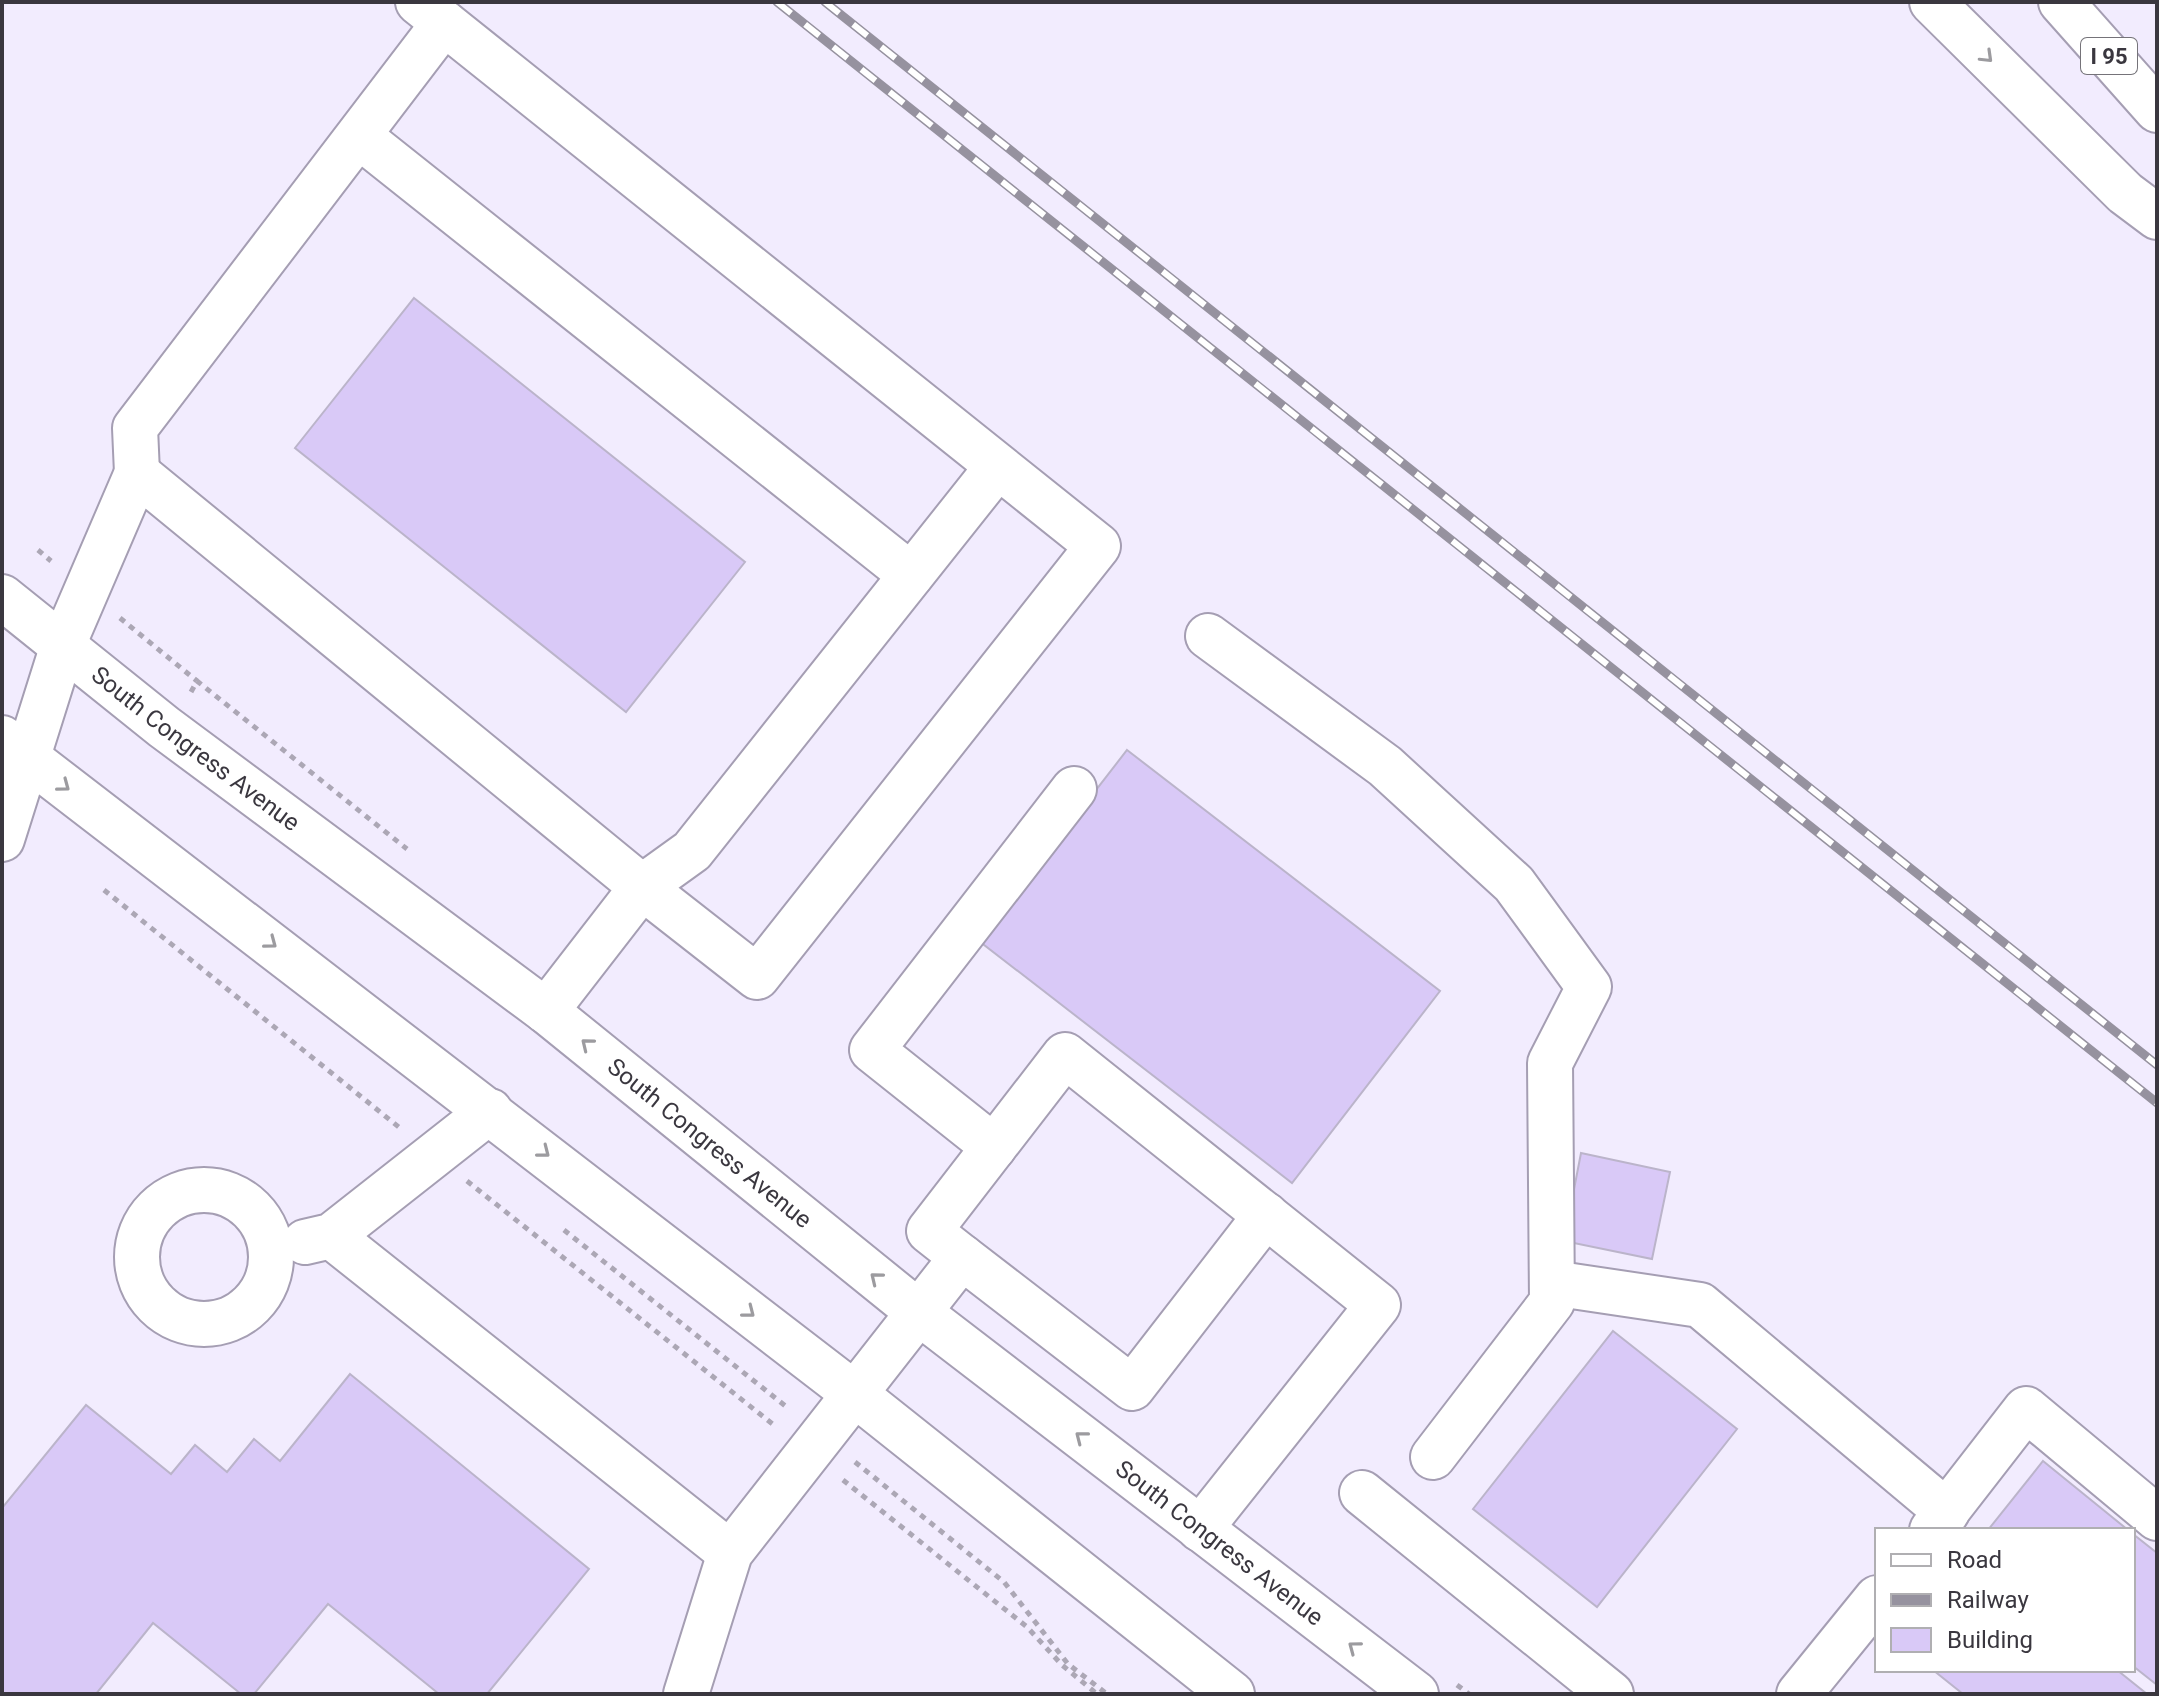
<svg xmlns="http://www.w3.org/2000/svg" width="2159" height="1696" viewBox="0 0 2159 1696" font-family="Roboto,sans-serif">
  <style>
    .building { fill: #d9c9f7; stroke: #bbb4ca; stroke-width: 2 }
    .lines { fill: none; stroke-linecap: round; stroke-linejoin: round }
    .minor-casing { stroke: #a59eb3; stroke-width: 48 }
    .major-casing { stroke: #a59eb3; stroke-width: 48 }
    .highway-casing { stroke: #a59eb3; stroke-width: 48 }
    .path { stroke: #aca7b5; stroke-width: 5; stroke-dasharray: 6 6; stroke-linecap: butt }
    .minor { stroke: #fff; stroke-width: 44 }
    .major { stroke: #fff; stroke-width: 44 }
    .highway { stroke: #fff; stroke-width: 44 }
    .rail-casing { stroke: #96929f; stroke-width: 9 }
    .rail { stroke: #fff; stroke-width: 6; stroke-dasharray: 18; stroke-linecap: butt }
    .oneway { stroke: #9c9b9f }
    .labels { text-anchor: middle; dominant-baseline: central; stroke-width: 6; stroke-linejoin: round; paint-order: stroke }
    .shield { fill: #fff; stroke: #757379; stroke-width: 2 }
    .shield-label { font-size: 22px; font-weight: bold; fill: #3a373f }
    .street-label { font-size: 24px; fill: #3a373f; stroke: #fff }
  </style>
  <rect width="100%" height="100%" fill="#f2ecfe"/>
  <g class="building">
    <polygon points="414,298 745,562 626,712 295,448"/>
    <polygon points="1127,750 1440,991 1292,1183 979,941"/>
    <polygon points="1581,1153 1670,1172 1652,1259 1564,1241"/>
    <polygon points="1613,1331 1737,1429 1597,1607 1473,1509"/>
    <polygon points="350,1374 589,1569 487,1694 439,1694 328,1604 254,1694 241,1694 153,1623 96,1694 2,1694 2,1508 86,1405 171,1474 195,1445 227,1472 254,1439 280,1461"/>
    <polygon points="2043,1461 2128,1530 1988,1530"/>
    <polygon points="2133,1534 2157,1553 2157,1685 2133,1666"/>
    <polygon points="1933,1670 2117,1670 2147,1694 1963,1694"/>
  </g>
  <g class="lines">
    <defs>
      <g id="minor">
        <polyline points="418,2 1098,546 757,977 642,887 692,851 998,466"/>
        <polyline points="359,136 911,575"/>
        <polyline points="137,473 135,428 444,23"/>
        <polyline points="1208,636 1385,766 1514,884 1589,987 1550,1063 1552,1302 1433,1457"/>
        <polyline points="2,839 63,645 137,473 642,887 546,1011"/>
        <polyline points="994,1147 872,1050 1074,789"/>
        <circle cx="204" cy="1257" r="67"/>
        <polyline points="331,1236 730,1553"/>
        <polyline points="305,1242 331,1236 490,1111"/>
        <polyline points="962,1257 929,1231 1065,1055 1378,1305 1200,1529"/>
        <polyline points="1552,1283 1700,1305 1947,1512"/>
        <polyline points="1362,1493 1611,1694"/>
        <polyline points="1932,1530 2026,1409 2157,1518"/>
        <polyline points="686,1694 730,1553 962,1257 1132,1388 1266,1215"/>
        <polyline points="1799,1694 1877,1598"/>
      </g>
      <g id="major">
        <path id="s1" d="M2 597 164 727 546 1011 917 1311 1416 1694"/>
        <polyline points="2,738 856,1395 1232,1694"/>
      </g>
      <g id="highway">
        <polyline points="1932,2 2125,193 2157,217"/>
        <polyline points="2061,2 2157,110"/>
      </g>
    </defs>
    <use href="#minor" class="minor-casing"/>
    <use href="#major" class="major-casing"/>
    <use href="#highway" class="highway-casing"/>
    <g class="path">
      <polyline points="38,550 51,561"/>
      <polyline points="120,618 197,681"/>
      <polyline points="191,692 197,681 407,849"/>
      <polyline points="104,890 400,1128"/>
      <polyline points="467,1181 775,1426"/>
      <polyline points="564,1230 788,1408"/>
      <polyline points="855,1462 1004,1582 1068,1664 1107,1694"/>
      <polyline points="843,1480 1027,1627 1062,1665 1097,1694"/>
      <polyline points="1457,1685 1469,1694"/>
    </g>
    <use href="#minor" class="minor"/>
    <use href="#major" class="major"/>
    <use href="#highway" class="highway"/>
    <defs>
      <g id="rail">
        <polyline points="777,2 2157,1103"/>
        <polyline points="825,2 2157,1065"/>
      </g>
    </defs>
    <use href="#rail" class="rail-casing"/>
    <use href="#rail" class="rail"/>
  </g>
  <defs><path id="oneway-chevron" d="M-2-3.5L2.5 0L-2 3.5" fill="none" stroke-width="1.6" stroke-linecap="round" stroke-linejoin="round" transform="scale(2)"/></defs>
  <g class="oneway">
    <use href="#oneway-chevron" transform="translate(1987 57) rotate(44)"/>
    <use href="#oneway-chevron" transform="translate(64 786) rotate(37)"/>
    <use href="#oneway-chevron" transform="translate(271 943) rotate(37)"/>
    <use href="#oneway-chevron" transform="translate(587 1044) rotate(-141)"/>
    <use href="#oneway-chevron" transform="translate(544 1152) rotate(38)"/>
    <use href="#oneway-chevron" transform="translate(876 1278) rotate(-141)"/>
    <use href="#oneway-chevron" transform="translate(749 1312) rotate(38)"/>
    <use href="#oneway-chevron" transform="translate(1081 1437) rotate(-142)"/>
    <use href="#oneway-chevron" transform="translate(1354 1647) rotate(-143)"/>
  </g>
  <g class="labels">
    <rect class="shield" x="2081" y="38" width="56" height="36" rx="6"/>
    <g class="shield-label">
      <text x="2109" y="56">I 95</text>
    </g>
    <g class="street-label">
      <text stroke="none"><textPath href="#s1" startOffset="246">South Congress Avenue</textPath></text>
      <text stroke="none"><textPath href="#s1" startOffset="894">South Congress Avenue</textPath></text>
      <text stroke="none"><textPath href="#s1" startOffset="1542">South Congress Avenue</textPath></text>
    </g>
  </g>
  <rect width="2159" height="1696" fill="none" stroke="#3a373f" stroke-width="8"/>
  <rect x="1875" y="1528" width="260" height="144" fill="#ffffff" stroke="#b0afb2" stroke-width="2"/>
  <rect x="1891" y="1554" width="40" height="12" fill="#ffffff" stroke="#b0afb2" stroke-width="2"/>
  <text x="1947" y="1568" font-size="24" fill="#3a373f">Road</text>
  <rect x="1891" y="1594" width="40" height="12" fill="#96929f" stroke="#b0afb2" stroke-width="2"/>
  <text x="1947" y="1608" font-size="24" fill="#3a373f">Railway</text>
  <rect x="1891" y="1628" width="40" height="24" fill="#d9c9f7" stroke="#b0afb2" stroke-width="2"/>
  <text x="1947" y="1648" font-size="24" fill="#3a373f">Building</text>
</svg>
